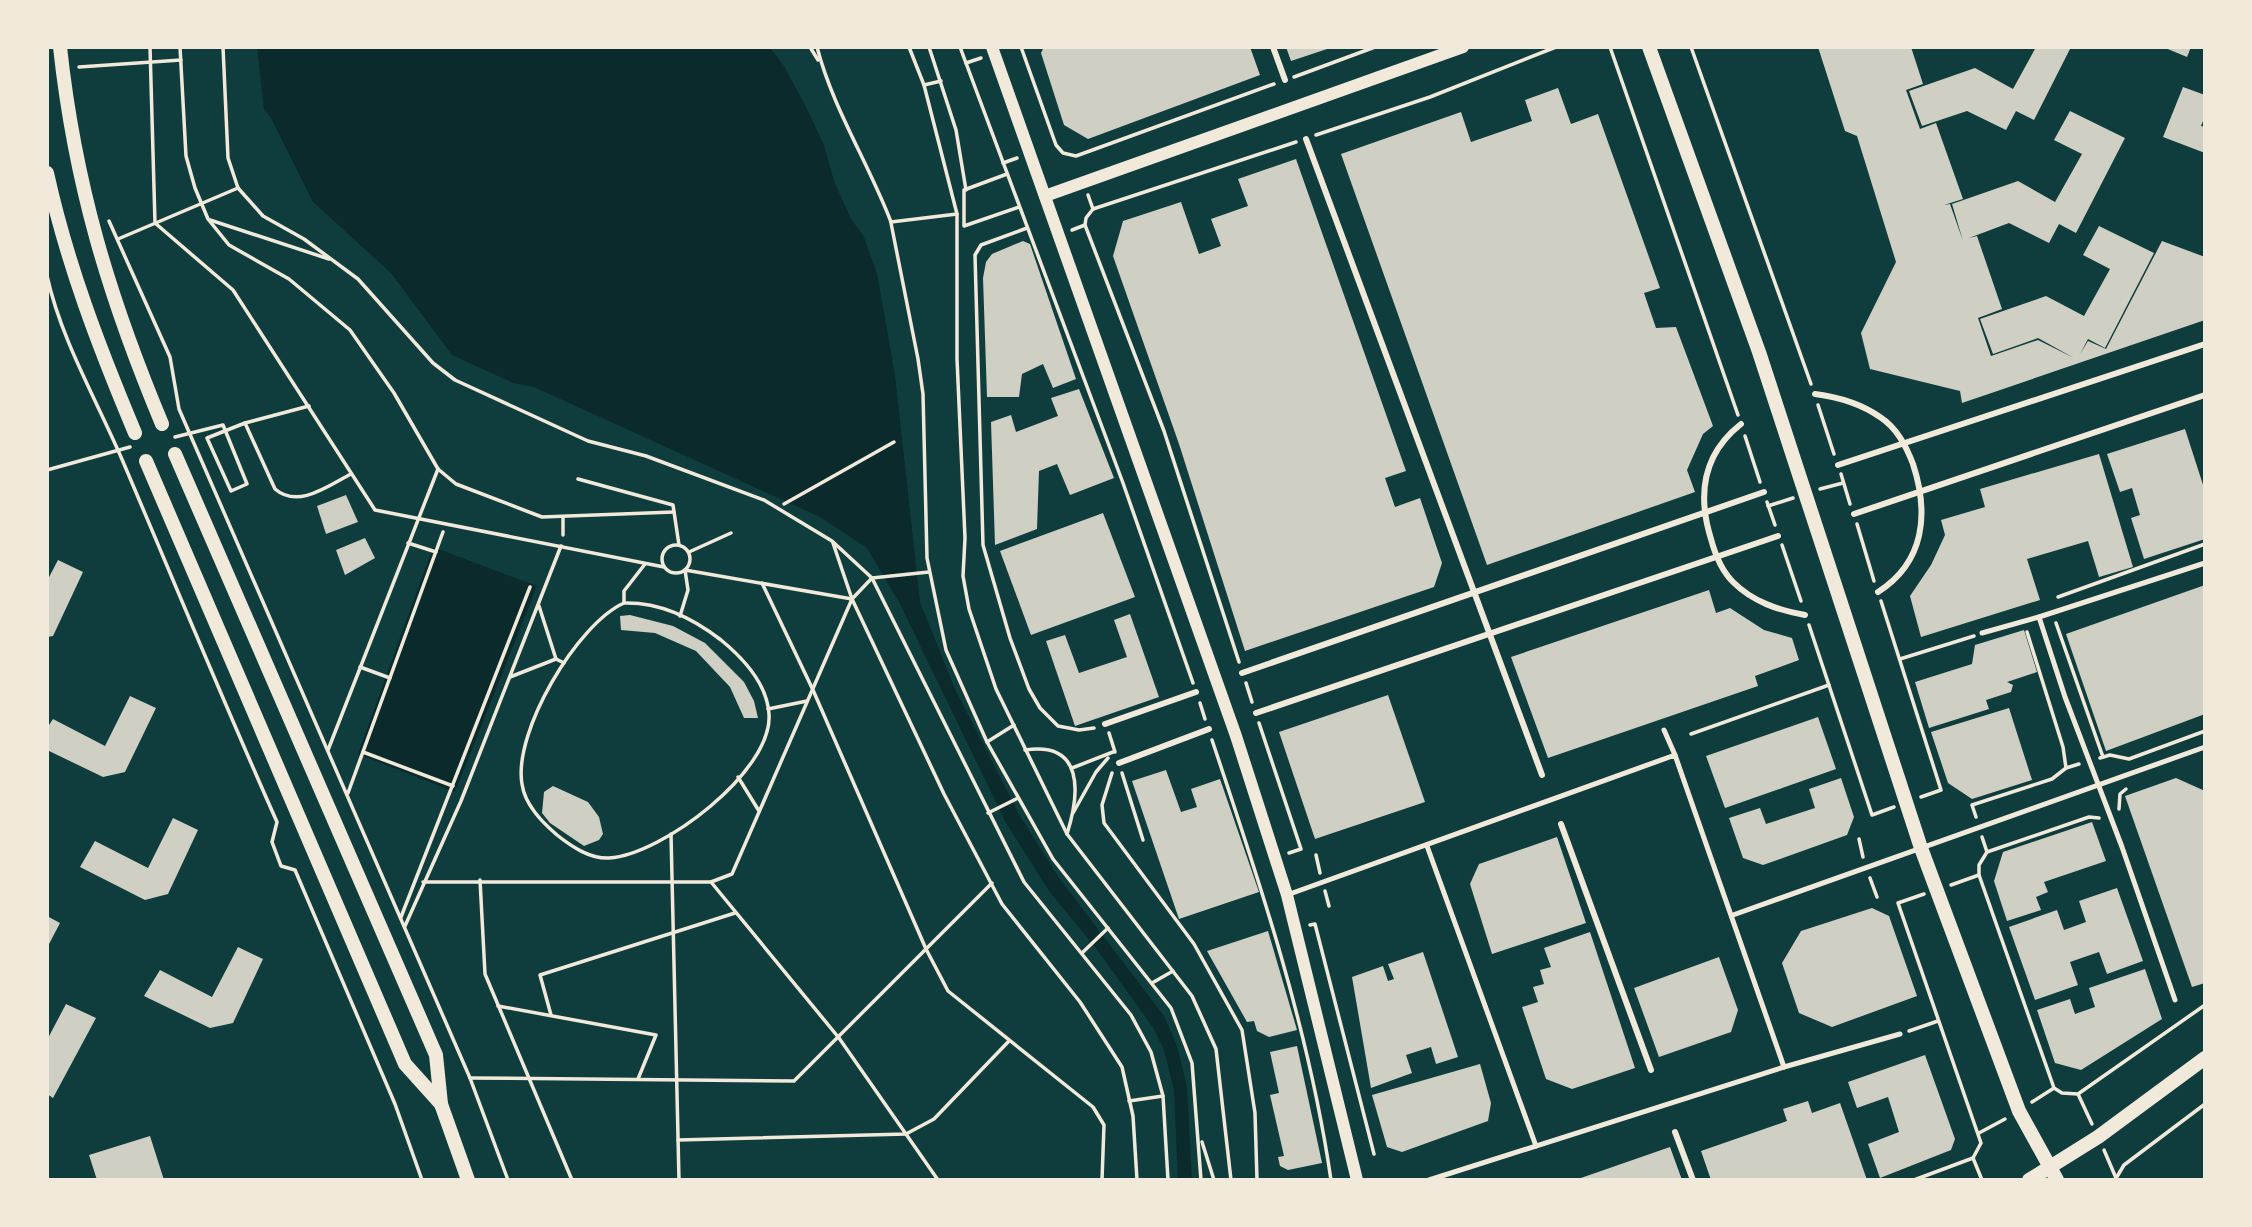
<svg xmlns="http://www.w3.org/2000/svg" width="2252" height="1227" viewBox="0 0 2252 1227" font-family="Quicksand,sans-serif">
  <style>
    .water { fill: #0a2a2b }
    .building { fill: #cfcfc3 }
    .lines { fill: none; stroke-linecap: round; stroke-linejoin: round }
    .path { stroke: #f1e9da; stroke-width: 3.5 }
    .service { stroke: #f1e9da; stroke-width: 5 }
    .pedestrian { stroke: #f1e9da; stroke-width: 6 }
    .tertiary { stroke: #f1e9da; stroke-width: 12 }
    .secondary { stroke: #f1e9da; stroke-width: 14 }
  </style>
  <rect width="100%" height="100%" fill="#0f3d3e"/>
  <g class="water">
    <polygon points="257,47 771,49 784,66 807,109 824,145 834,181 851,219 863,235 877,273 895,375 920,602 955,689 1020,816 1059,878 1164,1016 1177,1046 1187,1087 1192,1180 1178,1180 1174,1090 1164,1050 1152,1026 1095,947 1049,891 1006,823 900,604 867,548 820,517 534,387 513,383 452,355 391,273 313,202 271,118 264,110"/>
    <polygon points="433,547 537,586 455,792 358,754"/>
  </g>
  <g class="building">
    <polygon points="1044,47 1250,47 1260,75 1088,139 1064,125 1041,53"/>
    <polygon points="1286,47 1329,47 1330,48 1291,61"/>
    <polygon points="1818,47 1911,47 1923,84 1906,90 1920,129 1936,123 1963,199 1944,205 1950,204 1963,241 1952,204 2018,181 2055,202 2082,154 2054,140 2070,111 2125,138 2076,233 2059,224 2049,243 2009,223 1969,238 1977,236 2002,309 1978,318 1991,356 2038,340 2074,358 2038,338 1993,354 1980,319 2046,296 2084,316 2110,269 2083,255 2099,226 2154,253 2105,348 2088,339 2080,354 2088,341 2106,349 2162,241 2205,257 2205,320 1962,403 1960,391 1870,369 1861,333 1896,262 1857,136 1845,131"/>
    <polygon points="2036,47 2071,47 2034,120 2016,111 2006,130 1967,111 1922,126 1909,91 1975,68 2013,89"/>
    <polygon points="2163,47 2191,47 2187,57"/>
    <polygon points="2183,87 2205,95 2205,116 2201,126 2205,127 2205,153 2163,137"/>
    <polygon points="1558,88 1571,124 1598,114 1660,288 1644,293 1656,328 1676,327 1713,426 1703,434 1687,470 1695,492 1487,565 1341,154 1461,112 1471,142 1532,121 1525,100"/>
    <polygon points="1296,159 1406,471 1385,478 1395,507 1420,498 1442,563 1434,587 1245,651 1179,444 1113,256 1123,221 1181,202 1199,254 1221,246 1211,219 1248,206 1238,179"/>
    <polygon points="1023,241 1030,244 1076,379 1053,388 1043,364 1022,374 1019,397 987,397 983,278 986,262 992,254"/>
    <polygon points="1079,389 1114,478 1070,495 1057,464 1039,471 1037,529 995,545 991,422 1011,415 1016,432 1058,416 1051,398"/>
    <polygon points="2185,429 2205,491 2205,539 2144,559 2131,518 2140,515 2132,488 2120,492 2107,454"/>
    <polygon points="2099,454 2133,567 2099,577 2088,541 2027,559 2040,600 1921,637 1910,596 1931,565 1945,535 1941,520 1985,507 1980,489"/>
    <polygon points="346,495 358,522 326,534 317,506"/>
    <polygon points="1103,513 1135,597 1031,635 1000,551"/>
    <polygon points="365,538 375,558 345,575 336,550"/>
    <polygon points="58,560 83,572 53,636 47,637 47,581"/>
    <polygon points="2205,585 2205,714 2106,751 2066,634"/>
    <polygon points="1709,590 1716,613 1730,608 1764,630 1792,638 1799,660 1755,676 1758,686 1548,758 1511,657"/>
    <polygon points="1130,614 1159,697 1075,726 1046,641 1065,635 1079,673 1127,657 1114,620"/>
    <polygon points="630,615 673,626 705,643 744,682 754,701 758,718 744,718 730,687 696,651 655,633 621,630 620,616"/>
    <polygon points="2024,630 2037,672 2007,682 2013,685 2011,692 1986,700 1989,709 1929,728 1915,682 1972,664 1975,645"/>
    <polygon points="1388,695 1425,802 1315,839 1279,732"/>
    <polygon points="130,696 156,708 125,772 103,777 47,750 47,728 53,719 105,746"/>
    <polygon points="2009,708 2032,780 1972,799 1948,783 1931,732"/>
    <polygon points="1818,717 1836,769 1725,808 1706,756"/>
    <polygon points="1166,770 1181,812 1197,807 1191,789 1220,779 1259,892 1179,919 1132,781"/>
    <polygon points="1841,778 1854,817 1847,835 1763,865 1743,858 1729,818 1760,808 1766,824 1815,808 1809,789"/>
    <polygon points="2176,778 2205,791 2205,983 2192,987 2125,796"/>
    <polygon points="553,786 588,802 599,817 603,834 599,840 584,846 550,823 542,813 544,792"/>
    <polygon points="173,818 198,830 168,894 145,900 80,867 95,841 148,868"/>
    <polygon points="2092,822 2106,861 2044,882 2048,892 2036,897 2041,910 2007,921 1994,881 2003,852"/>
    <polygon points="1557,837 1586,923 1492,954 1470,884 1479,864"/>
    <polygon points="2117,888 2143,961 2107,974 2099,952 2070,962 2078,985 2035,1000 2009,927 2057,910 2064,930 2086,922 2079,901"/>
    <polygon points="1872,908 1889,916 1917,996 1832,1027 1799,1013 1782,963 1801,931"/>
    <polygon points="47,916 60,923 47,948"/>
    <polygon points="1268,931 1297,1030 1269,1037 1257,1031 1254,1021 1247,1022 1207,951"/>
    <polygon points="1590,932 1635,1068 1572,1089 1546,1079 1522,1007 1538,1002 1533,987 1544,984 1540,970 1551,967 1544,948"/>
    <polygon points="238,947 263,959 233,1023 210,1028 144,996 160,970 212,997"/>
    <polygon points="1423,952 1458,1057 1436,1064 1431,1047 1406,1055 1412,1073 1371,1088 1352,977 1383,966 1388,981 1394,979 1388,964"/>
    <polygon points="1719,957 1738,1010 1731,1032 1659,1057 1634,988"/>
    <polygon points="2145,969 2162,1019 2081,1070 2055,1063 2037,1010 2070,999 2075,1014 2095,1007 2089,988"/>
    <polygon points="66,1004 96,1018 53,1098 47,1094 47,1040"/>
    <polygon points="1297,1046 1322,1163 1288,1170 1280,1166 1278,1157 1284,1156 1270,1095 1279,1093 1270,1052"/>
    <polygon points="1925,1055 1955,1139 1951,1150 1880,1178 1868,1144 1899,1132 1888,1097 1857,1108 1848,1082"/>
    <polygon points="1480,1064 1491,1103 1488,1121 1402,1152 1387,1147 1372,1095"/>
    <polygon points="1808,1101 1812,1113 1840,1103 1867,1180 1711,1180 1701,1151 1787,1121 1783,1109"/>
    <polygon points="150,1136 164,1180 97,1180 89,1155"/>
    <polygon points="1670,1147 1682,1180 1578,1180 1578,1179"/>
  </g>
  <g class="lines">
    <g class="path">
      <polyline points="150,47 155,223 233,290 375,510 664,567"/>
      <polyline points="180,47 186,156 195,188 208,219 229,245 289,279 350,330 394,393 438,469 456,484 542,517 674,512"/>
      <polyline points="223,47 228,158 238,188 263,216 304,239 358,279 433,363 455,380 588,441 646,456 764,500 832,541 872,578 1024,882 1131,1015 1151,1052 1163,1096 1168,1180"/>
      <polyline points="810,47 818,60"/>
      <path d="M817 47C833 109 868 162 891 222L957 214V359L965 538 963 576 969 609 996 689 1067 834 1192 996 1216 1049 1231 1180"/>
      <polyline points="909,47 924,85"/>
      <polyline points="929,47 956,130 966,190"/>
      <polyline points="960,47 1123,483 1193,683"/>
      <polyline points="1021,47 1056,145 1063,153 1076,156 1274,84"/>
      <polyline points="1610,47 1738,415"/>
      <polyline points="1691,47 1811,384"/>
      <polyline points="966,63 981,58"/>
      <polyline points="79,67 181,60"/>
      <polyline points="1294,77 1375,47"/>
      <polyline points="941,81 924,85 957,214"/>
      <polyline points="1316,135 1430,97 1556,47"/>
      <polyline points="1003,163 1017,158"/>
      <polyline points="1007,174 964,190 964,226 1019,207"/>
      <polyline points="1088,195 1093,209"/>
      <polyline points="210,220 329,259"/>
      <polyline points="109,221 170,357 179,409 470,1078 508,1180"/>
      <polyline points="891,223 918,359 923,394 927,558 946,650 987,742 1053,859 1171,1008 1192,1063 1201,1180"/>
      <polyline points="1027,228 981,245 975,255 983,545 1010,638 1029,689 1040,708 1058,726 1079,730 1094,728"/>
      <polyline points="1072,230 1085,225"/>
      <polyline points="118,239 238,188"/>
      <path d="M47 276C61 339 95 397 121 457 173 579 223 701 277 822L272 842 281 866 295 870 395 1104 422 1180"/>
      <polyline points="1818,405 1834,454"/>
      <path d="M245 423 275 489C298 509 328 486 351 474"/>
      <polyline points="1745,436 1760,482"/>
      <polyline points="175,437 223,425 247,484 231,491 207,438 245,423 309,406"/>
      <polyline points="47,470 130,447"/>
      <polyline points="1841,474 1850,504"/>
      <polyline points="578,479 673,505 679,545"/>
      <polyline points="1820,489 1843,483"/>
      <polyline points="1767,502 1775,525"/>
      <polyline points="784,504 894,442"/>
      <polyline points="1768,506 1793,498"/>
      <polyline points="563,518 563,535"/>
      <polyline points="1857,524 1874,581"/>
      <polyline points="408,543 436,552"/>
      <polyline points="833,543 852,599 944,794 1002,904 1080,1002 1122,1067 1133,1116 1137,1180"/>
      <circle cx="676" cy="559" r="14"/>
      <polyline points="1782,545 1801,601"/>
      <polyline points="689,552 731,533"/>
      <polyline points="762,583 813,690 926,949 948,991 1093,1107 1104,1125 1102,1180"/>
      <polyline points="2058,597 2205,544"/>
      <polyline points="1881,601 1941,790 1921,797"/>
      <path d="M624 603C660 602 694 619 721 640 743 658 767 684 769 714 773 771 662 855 609 858 590 859 572 847 557 835 542 822 525 805 522 784 513 732 577 624 624 603Z"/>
      <polyline points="624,603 624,591 645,564"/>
      <polyline points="539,606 556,659 564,663"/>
      <polyline points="680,616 688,590 685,570 852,599"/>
      <polyline points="2056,623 2103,757"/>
      <polyline points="1809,625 1872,815 1894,807"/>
      <polyline points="2027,632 2063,747 2066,768"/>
      <polyline points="1900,659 1974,636"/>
      <polyline points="1239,662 1164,431 1085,225 1086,218 1093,209 1296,142"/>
      <polyline points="360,667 390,678"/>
      <polyline points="510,677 556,659"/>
      <polyline points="1246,683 1252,702"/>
      <polyline points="1200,703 1205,719"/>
      <polyline points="768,709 807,701"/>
      <polyline points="1259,723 1301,849 1289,853"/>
      <polyline points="1109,733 1115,752"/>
      <polyline points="1691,734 1829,685"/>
      <path d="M1212 740C1260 883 1309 1029 1331 1180"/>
      <polyline points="987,742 1014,725"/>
      <polyline points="328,750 438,469"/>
      <path d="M1025 750C1084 741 1080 793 1067 834"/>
      <polyline points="363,752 453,786"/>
      <polyline points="2100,758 2110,755 2129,759 2205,731"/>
      <polyline points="1072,768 1113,752"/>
      <polyline points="1112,773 1102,805 1104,823 1194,944 1242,1030 1255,1113 1257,1180"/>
      <polyline points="1122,773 1143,840"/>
      <polyline points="738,777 759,811"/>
      <polyline points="348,793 443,532"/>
      <polyline points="2119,809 2120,794 2126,789"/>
      <polyline points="988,813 1018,798"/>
      <polyline points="1073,813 1096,772 1108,758"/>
      <polyline points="1976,817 1972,805 2052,779 2066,768 2079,764"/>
      <polyline points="2099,818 2089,817 1987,852 1979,865 1979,875 2054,1088 2062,1093 2078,1094 2205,1005"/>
      <polyline points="671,834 679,1180"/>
      <polyline points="1982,837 1987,852"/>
      <polyline points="1859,839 1863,857"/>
      <polyline points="1316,855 1320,873"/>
      <polyline points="1870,878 1877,897"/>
      <polyline points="480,880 485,974 572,1180"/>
      <polyline points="423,882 711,882 732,874 852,599 872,578 929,572"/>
      <polyline points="711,882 839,1038 938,1180"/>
      <polyline points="1951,885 1979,875"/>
      <polyline points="1325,891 1329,906"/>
      <polyline points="401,917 530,587"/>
      <polyline points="1310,925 1315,924 1374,1154"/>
      <polyline points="405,926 461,801 561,546"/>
      <polyline points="1082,953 1108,928"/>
      <polyline points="1152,983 1173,971"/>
      <polyline points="498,1006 656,1035 638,1079"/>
      <polyline points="551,1015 540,975 735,913"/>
      <polyline points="1909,1031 1938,1021"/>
      <polyline points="470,1078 794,1081 992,883"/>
      <polyline points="2078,1094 2092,1124"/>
      <polyline points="1129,1101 1163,1096"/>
      <polyline points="2032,1102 2054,1088"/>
      <polyline points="1979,1133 2005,1119"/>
      <polyline points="678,1140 906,1134 934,1119 1009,1041"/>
      <polyline points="1202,1142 1214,1180"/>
      <polyline points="2104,1150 2116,1178"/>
      <polyline points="1973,1158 1982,1180"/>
      <polyline points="1914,1180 1973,1158 1981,1143 1898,903 1924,894"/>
      <polyline points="2115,1180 2124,1165 2205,1104"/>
    </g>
    <g class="service">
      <polyline points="1982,633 2039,617"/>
      <polyline points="1664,730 1675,755"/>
      <polyline points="1427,846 1536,1146"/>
      <polyline points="1287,895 1675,755 1784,1067 1429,1180"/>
      <polyline points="1733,915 2205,747"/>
      <polyline points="2175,1000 2122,847 2065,697 2039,617 2205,563"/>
      <polyline points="1784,1067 1900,1034"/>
    </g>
    <g class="pedestrian">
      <polyline points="1273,47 1285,80"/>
      <polyline points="1306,139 1542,775"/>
      <path d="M1815 394C1838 397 1860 403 1880 417 1897 428 1906 446 1913 464 1929 513 1925 562 1878 592"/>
      <path d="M1741 424C1703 454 1697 494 1711 539 1715 554 1722 571 1733 582 1753 602 1778 610 1805 615"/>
      <polyline points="1838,465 2205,344"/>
      <polyline points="1854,514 2205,395"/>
      <polyline points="1242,673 1764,492"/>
      <polyline points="1256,713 1778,536"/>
      <polyline points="1105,724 1196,692"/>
      <polyline points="1119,763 1209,729"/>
      <polyline points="1561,824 1651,1070"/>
      <polyline points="1675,1132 1693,1180"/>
    </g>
    <g class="tertiary">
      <polyline points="992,47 1236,736 1287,895 1357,1180"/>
      <polyline points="1045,196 1463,47"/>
    </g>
    <g class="secondary">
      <path d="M60 47C75 185 109 297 162 424"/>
      <polyline points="1649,47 1759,352 1921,848 2019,1111 2057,1180"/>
      <path d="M47 173C67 264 99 347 135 433"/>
      <polyline points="175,454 436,1055 441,1104 468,1180"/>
      <polyline points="146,461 405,1064 441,1104"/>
      <polyline points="2029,1180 2098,1137 2205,1058"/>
    </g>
  </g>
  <rect width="2252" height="1227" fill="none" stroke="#f1e9da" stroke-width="98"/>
</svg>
